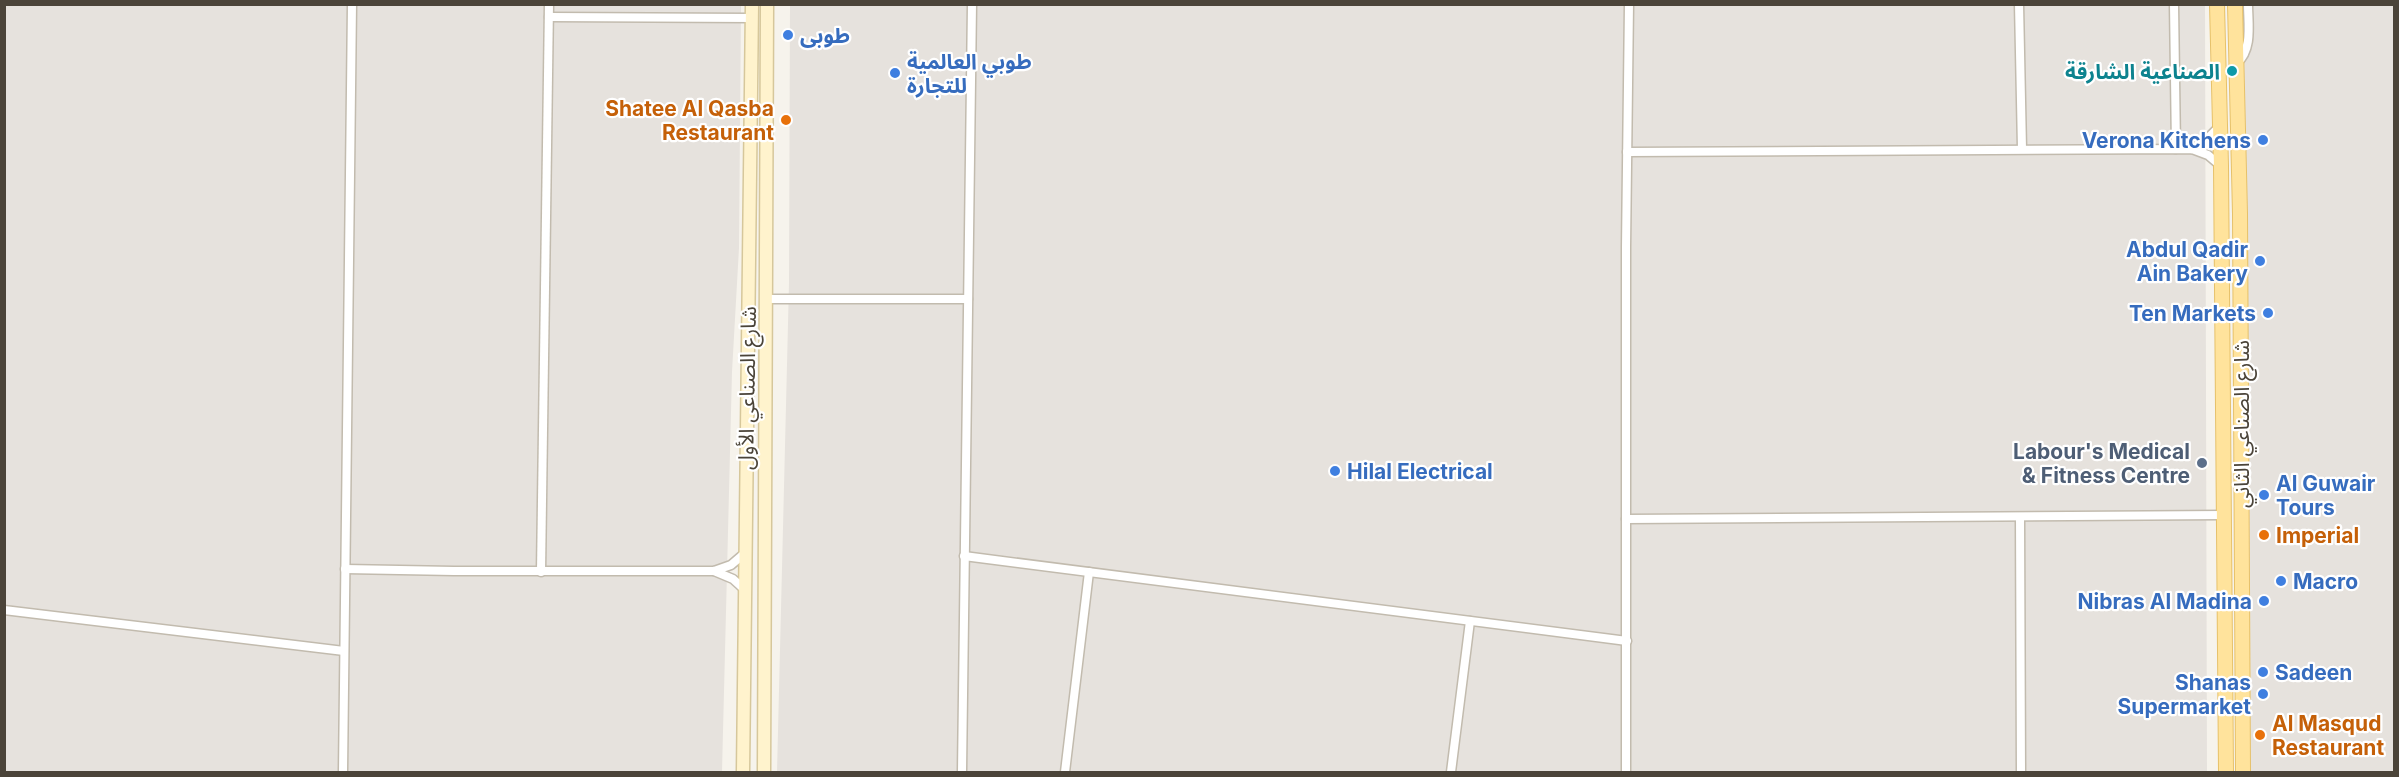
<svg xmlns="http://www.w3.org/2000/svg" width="2399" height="777" viewBox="0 0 2399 777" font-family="Inter,'Noto Sans Arabic',sans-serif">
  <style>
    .industrial { fill: #e6e2dd }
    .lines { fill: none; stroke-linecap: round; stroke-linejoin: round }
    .street-casing { stroke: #c2bbae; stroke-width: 11 }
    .secondary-casing { stroke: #d6c79b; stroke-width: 15 }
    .primary-casing { stroke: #e6c16a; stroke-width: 16 }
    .street { stroke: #fff; stroke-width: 8 }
    .secondary { stroke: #fff3cd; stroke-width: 12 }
    .primary { stroke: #ffe39c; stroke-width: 14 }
    .shop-dot { fill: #3f7fe0; stroke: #fff; stroke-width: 2 }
    .culture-dot { fill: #0f9aa8; stroke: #fff; stroke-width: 2 }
    .food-dot { fill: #e8710a; stroke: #fff; stroke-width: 2 }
    .service-dot { fill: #5c6f8a; stroke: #fff; stroke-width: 2 }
    .labels { text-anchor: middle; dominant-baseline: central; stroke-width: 4.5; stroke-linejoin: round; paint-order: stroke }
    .shop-label { font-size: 21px; font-weight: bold; fill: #366cbe; stroke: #fff; text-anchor: start }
    .culture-label { font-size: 21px; font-weight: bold; fill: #0d838f; stroke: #fff; text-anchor: end }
    .food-label { font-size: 21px; font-weight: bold; fill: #c56008; stroke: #fff; text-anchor: start }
    .street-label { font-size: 21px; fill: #4b4439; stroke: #fff }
    .service-label { font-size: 21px; font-weight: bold; fill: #4e5e75; stroke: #fff; text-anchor: end }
  </style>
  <rect width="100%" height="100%" fill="#f6f3ec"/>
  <g class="industrial">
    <polygon points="5,5 741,5 739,248 732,372 722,772 5,772"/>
    <polygon points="790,5 2205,5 2207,772 777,772 789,283"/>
    <polygon points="2239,5 2394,5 2394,772 2248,772"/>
  </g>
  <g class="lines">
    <defs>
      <g id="street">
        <polyline points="2019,4 2022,149"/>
        <polyline points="2174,4 2176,149"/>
        <polyline points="549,17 752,18"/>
        <path d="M2237 63C2253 49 2248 24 2248 4"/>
        <polyline points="2192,149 2207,139 2219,127"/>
        <polyline points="1627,152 2192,149 2208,155 2221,166"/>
        <polyline points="766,299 968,299"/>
        <polyline points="2020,517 2021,772"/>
        <polyline points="1626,519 2224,515"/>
        <polyline points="964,556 1627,641"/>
        <polyline points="345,569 454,571 714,571 731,565 745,553"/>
        <polyline points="714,571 733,579 744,589"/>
        <polyline points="541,572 549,4"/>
        <polyline points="4,610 344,651"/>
        <polyline points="343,772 352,4"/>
        <polyline points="962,772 972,4"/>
        <polyline points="1065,772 1089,572"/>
        <polyline points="1451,772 1470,621"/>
        <polyline points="1626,772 1626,247 1629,4"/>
      </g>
      <g id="secondary">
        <polyline points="743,772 752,4"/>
        <polyline points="764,772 767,4"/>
      </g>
      <g id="primary">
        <polyline points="2217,4 2221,166 2226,772"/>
        <polyline points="2235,4 2240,214 2243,772"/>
      </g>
    </defs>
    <use href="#street" class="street-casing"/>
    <use href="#secondary" class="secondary-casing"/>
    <use href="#primary" class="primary-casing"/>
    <use href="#street" class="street"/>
    <use href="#secondary" class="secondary"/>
    <use href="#primary" class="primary"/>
  </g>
  <g class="shop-dot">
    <circle cx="788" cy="35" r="6"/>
    <circle cx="895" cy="73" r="6"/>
    <circle cx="2263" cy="140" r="6"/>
    <circle cx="2260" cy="261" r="6"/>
    <circle cx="2268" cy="313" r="6"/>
    <circle cx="1335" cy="471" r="6"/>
    <circle cx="2264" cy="495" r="6"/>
    <circle cx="2281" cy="581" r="6"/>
    <circle cx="2264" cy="601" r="6"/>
    <circle cx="2263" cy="672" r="6"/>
    <circle cx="2263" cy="694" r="6"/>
  </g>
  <circle class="culture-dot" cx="2232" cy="71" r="6"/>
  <g class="food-dot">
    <circle cx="786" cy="120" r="6"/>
    <circle cx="2264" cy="535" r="6"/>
    <circle cx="2260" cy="735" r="6"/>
  </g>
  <circle class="service-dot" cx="2202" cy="463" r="6"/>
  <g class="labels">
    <g class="shop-label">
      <text x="800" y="35">طوبى</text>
      <text x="907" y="61">طوبي العالمية<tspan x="907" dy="24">للتجارة</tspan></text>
      <text x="2251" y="140" text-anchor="end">Verona Kitchens</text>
      <text x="2248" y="249" text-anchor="end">Abdul Qadir<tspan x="2248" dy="24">Ain Bakery</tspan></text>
      <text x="2256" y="313" text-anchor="end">Ten Markets</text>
      <text x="1347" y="471">Hilal Electrical</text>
      <text x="2276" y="483">Al Guwair<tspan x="2276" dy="24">Tours</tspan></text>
      <text x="2293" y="581">Macro</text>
      <text x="2252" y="601" text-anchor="end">Nibras Al Madina</text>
      <text x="2275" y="672">Sadeen</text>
      <text x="2251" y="682" text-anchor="end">Shanas<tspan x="2251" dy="24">Supermarket</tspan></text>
    </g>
    <g class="culture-label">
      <text x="2220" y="71">الصناعية الشارقة</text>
    </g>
    <g class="food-label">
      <text x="774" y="108" text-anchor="end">Shatee Al Qasba<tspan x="774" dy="24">Restaurant</tspan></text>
      <text x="2276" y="535">Imperial</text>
      <text x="2272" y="723">Al Masqud<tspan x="2272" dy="24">Restaurant</tspan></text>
    </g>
    <g class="street-label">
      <text transform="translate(747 388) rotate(-89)">شارع الصناعي الأول</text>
      <text transform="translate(2241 424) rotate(-90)">شارع الصناعي الثاني</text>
    </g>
    <g class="service-label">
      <text x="2190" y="451">Labour's Medical<tspan x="2190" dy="24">&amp; Fitness Centre</tspan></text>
    </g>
  </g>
  <rect width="2399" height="777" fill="none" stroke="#4b4439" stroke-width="12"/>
</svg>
